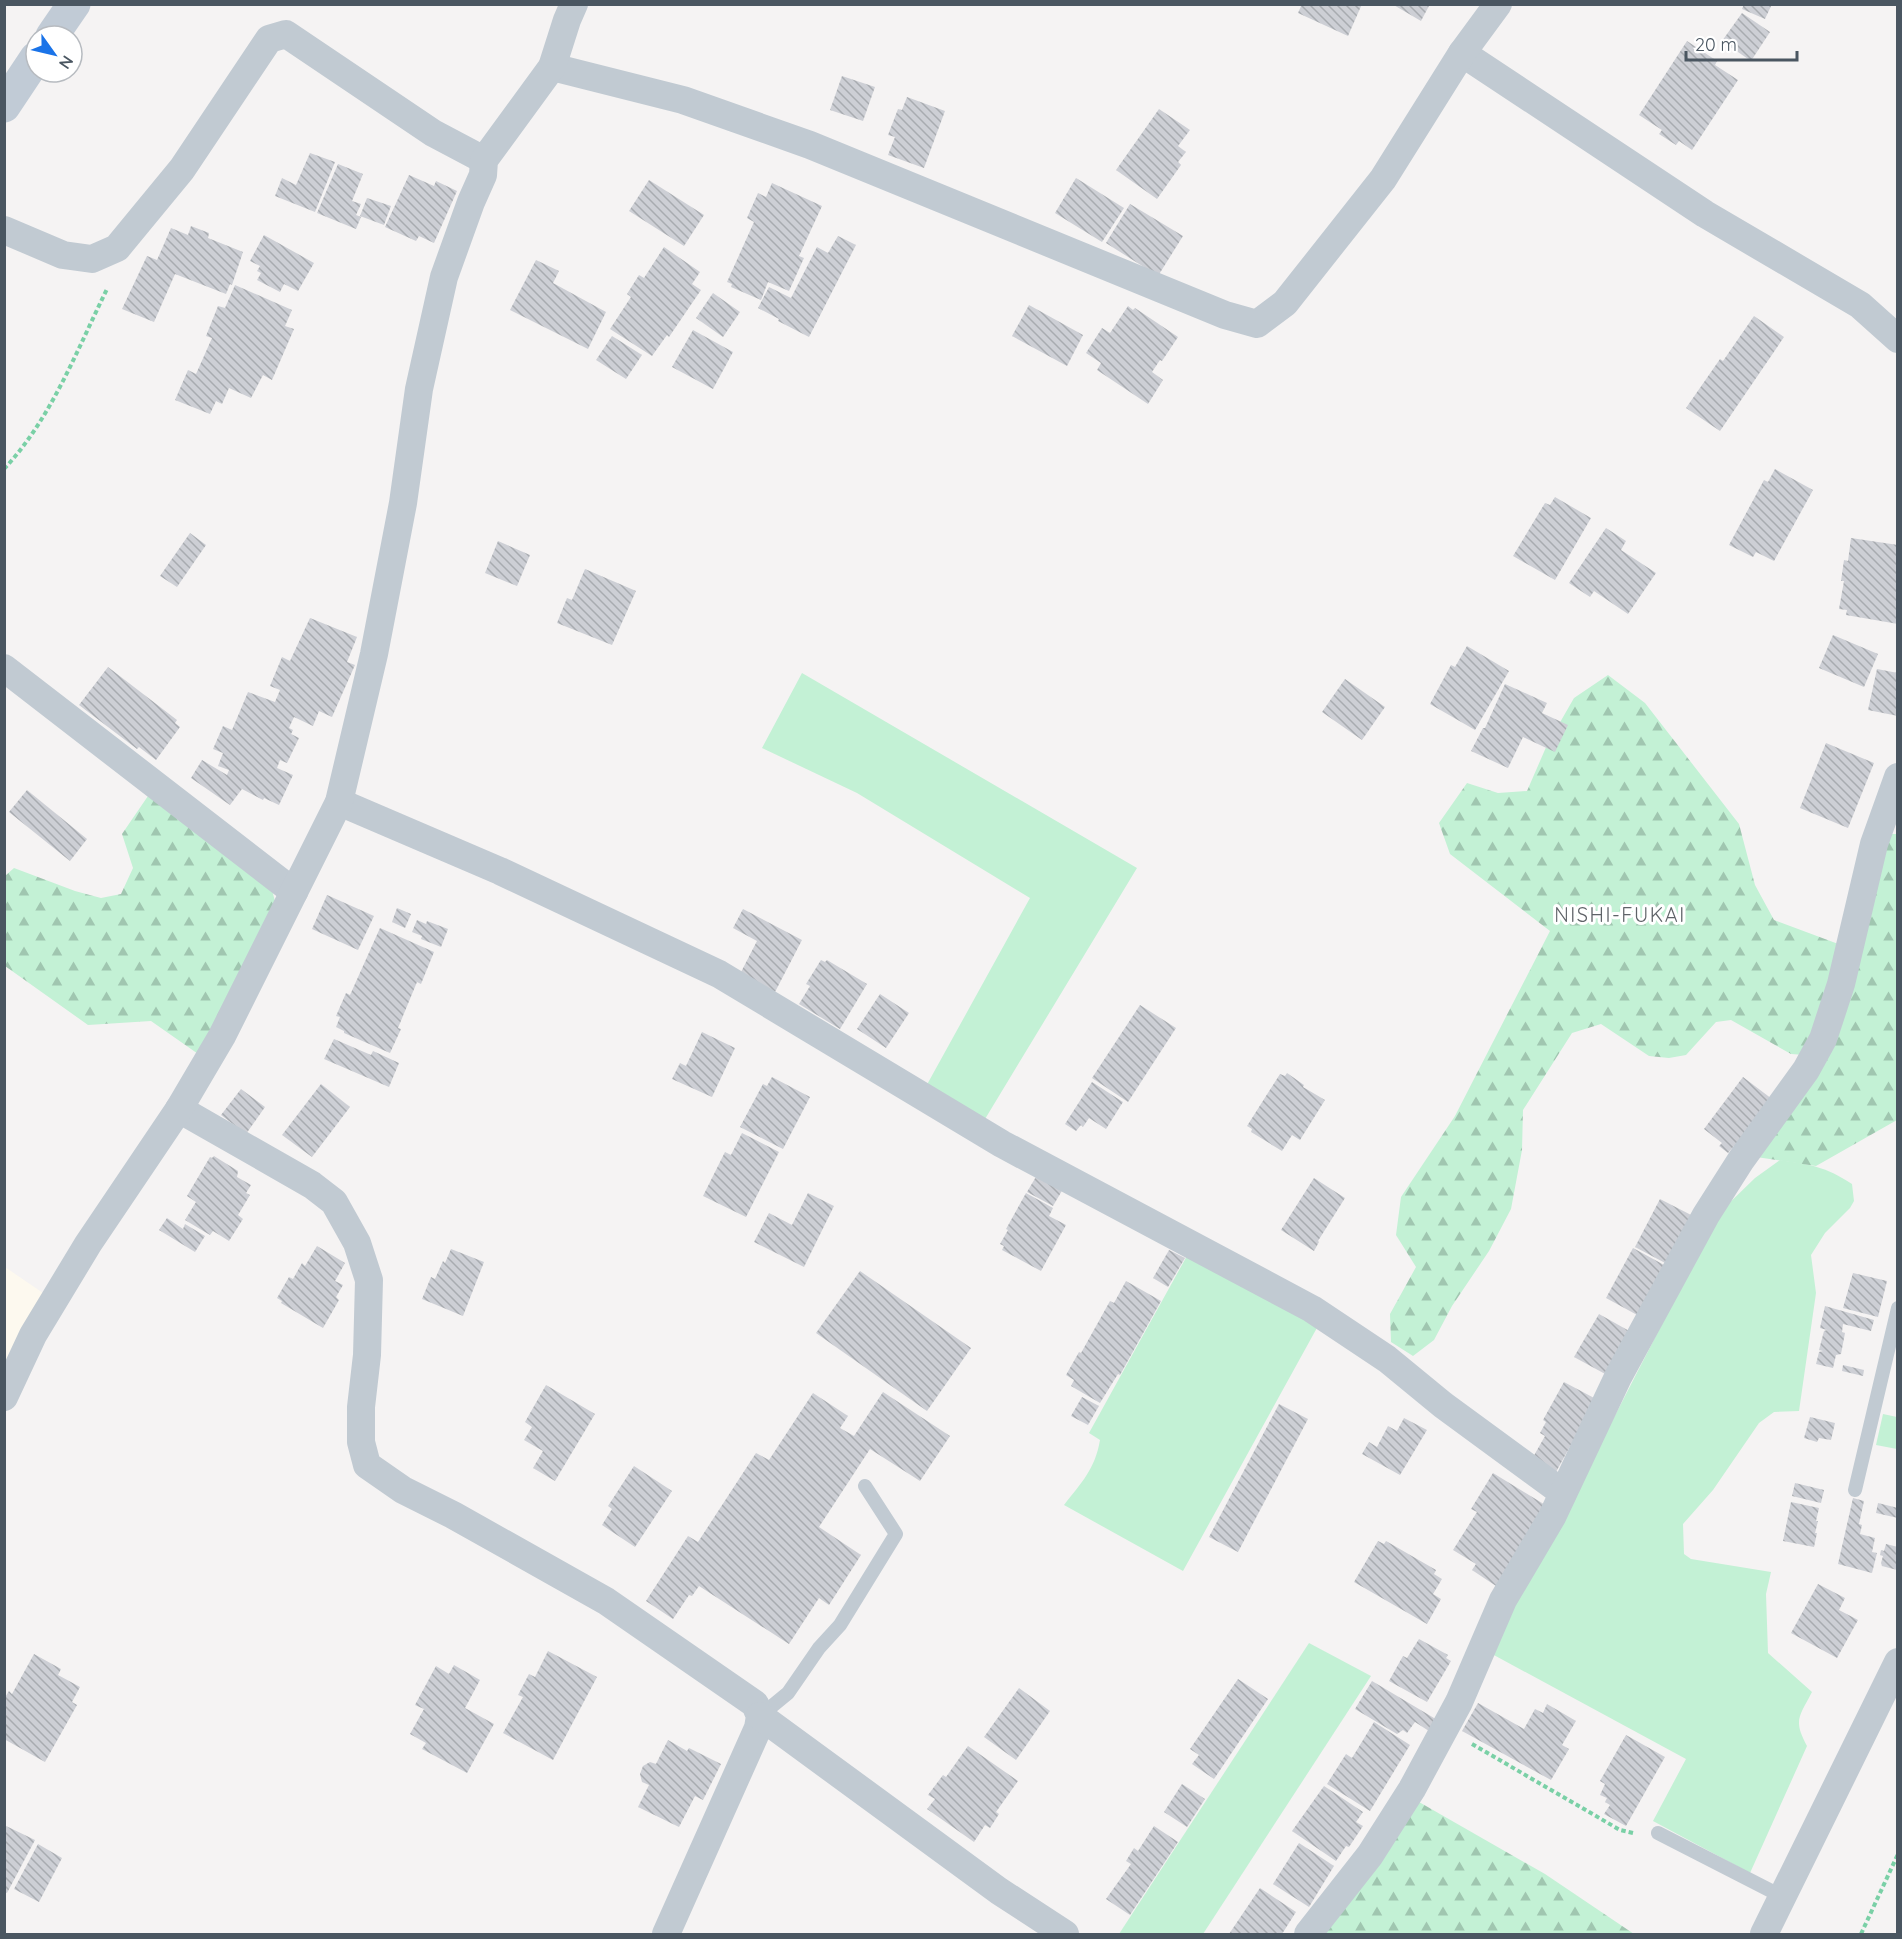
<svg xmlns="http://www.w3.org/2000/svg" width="1902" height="1939" viewBox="0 0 1902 1939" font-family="Quicksand,sans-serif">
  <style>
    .commercial { fill: #fdf9ef }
    .grass { fill: #c3f1d5 }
    .forest { fill: url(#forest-firs) }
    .building { fill: url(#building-back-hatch) }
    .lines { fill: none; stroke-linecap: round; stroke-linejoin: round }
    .path { stroke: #7ad0a6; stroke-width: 4; stroke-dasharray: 4.5 3; stroke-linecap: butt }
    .lane { stroke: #c1cad2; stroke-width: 14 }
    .street { stroke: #c1cad2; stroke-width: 28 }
    .secondary { stroke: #c1cbd6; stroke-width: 33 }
    .labels { text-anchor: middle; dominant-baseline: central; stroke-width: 6; stroke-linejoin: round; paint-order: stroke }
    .neighbourhood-label { font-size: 20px; letter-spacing: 1.5px; fill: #5f6368; stroke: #fff }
  </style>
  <defs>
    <pattern id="forest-firs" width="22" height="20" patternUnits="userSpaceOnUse" patternTransform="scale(1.5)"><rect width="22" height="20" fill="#c3f1d5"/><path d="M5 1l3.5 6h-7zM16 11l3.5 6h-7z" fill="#a0c6b0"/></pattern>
    <pattern id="building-back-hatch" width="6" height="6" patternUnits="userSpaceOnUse" patternTransform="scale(1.5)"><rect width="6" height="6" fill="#cdcfd5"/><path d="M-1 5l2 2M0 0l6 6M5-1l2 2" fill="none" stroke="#a8abb0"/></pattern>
  </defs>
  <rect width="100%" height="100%" fill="#f5f3f3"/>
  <polygon class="commercial" points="5,1267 46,1295 5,1376"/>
  <g class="grass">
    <polygon points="802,673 1137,868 982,1124 924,1090 1030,898 857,793 762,748"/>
    <path d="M1780 1160C1812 1165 1824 1166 1852 1184L1854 1201 1850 1208 1825 1233 1811 1255 1816 1293 1799 1411 1774 1412 1759 1423 1713 1490 1683 1524 1684 1554 1691 1559 1771 1572 1766 1594 1768 1653 1812 1692C1799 1717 1793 1720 1807 1746L1750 1873 1653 1821 1686 1759 1492 1654 1512 1607 1566 1511 1719 1213 1755 1178Z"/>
    <path d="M1188 1254 1318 1326 1183 1571 1064 1505C1082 1482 1095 1469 1100 1440L1089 1433Z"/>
    <polygon points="1883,1414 1897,1417 1897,1449 1876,1445"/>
    <polygon points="1309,1643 1371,1676 1203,1934 1119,1934"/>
  </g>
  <g class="forest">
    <polygon points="1608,675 1645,703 1739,824 1755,885 1774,920 1841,945 1805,1055 1791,1054 1731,1020 1716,1022 1686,1055 1669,1058 1649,1056 1601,1024 1572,1033 1523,1110 1522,1150 1511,1209 1489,1251 1452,1306 1434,1340 1413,1356 1391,1342 1390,1314 1416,1267 1396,1235 1401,1197 1455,1116 1550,931 1450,854 1439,823 1467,783 1498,793 1527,791 1547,745 1574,698"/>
    <polygon points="148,796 272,890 276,905 201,1056 151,1021 88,1025 5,966 5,876 14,868 75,891 101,898 121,894 133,868 122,834"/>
    <polygon points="1887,834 1897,834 1897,1120 1816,1166 1756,1157 1813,1078"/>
    <polygon points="1419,1802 1545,1874 1634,1934 1321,1934"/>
  </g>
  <g class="building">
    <polygon points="1302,4 1362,4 1348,36 1298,13"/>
    <polygon points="1392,4 1430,4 1421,21"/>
    <polygon points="1744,4 1772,4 1765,19 1742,9"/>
    <polygon points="1742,13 1770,32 1751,61 1722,41"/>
    <polygon points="1687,41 1717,61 1715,65 1738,80 1692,150 1679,141 1676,145 1659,134 1662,130 1639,115"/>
    <polygon points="842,76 875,87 863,121 830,110"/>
    <polygon points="907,97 945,111 924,168 888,155 895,137 888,135 898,109 902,110"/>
    <polygon points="1159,109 1190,130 1178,146 1186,152 1178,162 1181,165 1157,199 1116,170"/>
    <polygon points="310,153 335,162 315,212 275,196 282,178 296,185"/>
    <polygon points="338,164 363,174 352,201 361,204 356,215 361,217 356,229 317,213"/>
    <polygon points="409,175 434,186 436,181 457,191 434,243 419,236 416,241 385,227"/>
    <polygon points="1076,178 1124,208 1102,242 1055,213"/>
    <polygon points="649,180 704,215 684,246 629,211"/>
    <polygon points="772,183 822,206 799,256 804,258 789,291 768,282 761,300 731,287 732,284 727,282 754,222 747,218 758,193 766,197"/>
    <polygon points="367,198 391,206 384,225 360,216"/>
    <polygon points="1130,204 1183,236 1158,276 1106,243"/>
    <polygon points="191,226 209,233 208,238 243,252 232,285 230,284 226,294 175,274 154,322 122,309 147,256 157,260 171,228 188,235"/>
    <polygon points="264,235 314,263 298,291 284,284 280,292 257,280 261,273 257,271 260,266 250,261"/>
    <polygon points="838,236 856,245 809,337 778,321 779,319 758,308 769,287 791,298 817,247 828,253"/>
    <polygon points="664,247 700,272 692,284 701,290 669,337 667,335 652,356 610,329 631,297 627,294 639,275 644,278"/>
    <polygon points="536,260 559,271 553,283 606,312 588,349 510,310"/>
    <polygon points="235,285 292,310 285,326 294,329 272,380 263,375 251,398 229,388 222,404 216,401 210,414 175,400 188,370 196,374 212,338 206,336 218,306 225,308"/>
    <polygon points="713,293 740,312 723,337 696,318"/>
    <polygon points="1029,305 1083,335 1067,366 1012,336"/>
    <polygon points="1128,306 1133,310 1135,308 1178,337 1162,361 1160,360 1152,372 1163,380 1148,404 1097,370 1101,363 1086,353 1102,328 1110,333"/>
    <polygon points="1754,316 1784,337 1720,431 1686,408 1720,359 1723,361"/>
    <polygon points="693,330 733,352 713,389 672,367"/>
    <polygon points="612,336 642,355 626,379 596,360"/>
    <polygon points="1775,469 1813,490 1774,561 1756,552 1753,557 1729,545 1764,480 1768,482"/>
    <polygon points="1555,497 1591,518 1555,580 1513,556 1545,503 1550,505"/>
    <polygon points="1606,528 1626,541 1621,550 1656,573 1628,614 1594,591 1590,597 1569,583"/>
    <polygon points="190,533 206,545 177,587 160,576"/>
    <polygon points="1851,538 1898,545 1898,624 1846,615 1847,610 1839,609 1844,581 1841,581 1844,560 1848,561"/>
    <polygon points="498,541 530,555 517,586 485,573"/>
    <polygon points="585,569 636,591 612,645 557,623 567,598 572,600"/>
    <polygon points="310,618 357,637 347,662 355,665 332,717 319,711 313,726 294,717 289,728 293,730 291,734 299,738 287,763 280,760 277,768 293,775 279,805 264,798 263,800 242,789 230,805 191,778 202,760 227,775 229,770 218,766 223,753 213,749 223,726 232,730 248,692 275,702 280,690 270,686 282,657 290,661"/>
    <polygon points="1833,635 1878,654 1864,687 1819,668"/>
    <polygon points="1467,646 1509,671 1475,730 1430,704 1451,665 1455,667"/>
    <polygon points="108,667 177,720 175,723 180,727 156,760 139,747 137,749 79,705"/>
    <polygon points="1877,669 1898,673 1898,716 1868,710"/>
    <polygon points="1345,679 1385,707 1362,740 1322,712"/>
    <polygon points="1505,684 1547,703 1542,713 1568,725 1555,752 1523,737 1508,768 1471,751 1483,728 1485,728"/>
    <polygon points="1826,743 1874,763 1848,828 1800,808"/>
    <polygon points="27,790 87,839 70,861 9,812"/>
    <polygon points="327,895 374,916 358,950 312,929"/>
    <polygon points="397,908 411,914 405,928 392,922"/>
    <polygon points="743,909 802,940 775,992 740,974 757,941 733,928"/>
    <polygon points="417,920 426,924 427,921 448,929 441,947 421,939 422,936 412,932"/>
    <polygon points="380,928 434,952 421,984 417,982 398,1028 401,1029 390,1053 344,1033 344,1031 336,1027 340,1017 336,1016 346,993 350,995"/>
    <polygon points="821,960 825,962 827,960 867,984 840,1029 799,1004 810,986 806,984"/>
    <polygon points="880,994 909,1013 886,1048 857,1029"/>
    <polygon points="1140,1005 1176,1028 1128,1102 1092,1078"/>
    <polygon points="702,1032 735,1048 712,1097 672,1079 680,1063 686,1066"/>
    <polygon points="334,1039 371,1055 373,1051 399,1063 389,1087 324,1059"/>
    <polygon points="1287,1073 1304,1085 1303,1087 1325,1100 1300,1140 1292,1135 1282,1151 1251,1132 1252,1129 1247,1126 1280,1074 1285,1076"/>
    <polygon points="772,1077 810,1097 783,1149 740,1127 763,1084 767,1086"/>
    <polygon points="1743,1077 1772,1099 1736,1147 1734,1146 1728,1153 1719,1146 1722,1143 1704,1129"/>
    <polygon points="1092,1082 1123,1102 1106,1129 1089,1118 1083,1127 1081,1125 1076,1131 1065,1124"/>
    <polygon points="321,1084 350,1107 312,1157 282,1135"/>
    <polygon points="241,1089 265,1107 246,1134 221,1115"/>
    <polygon points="742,1133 779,1152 746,1217 703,1196 725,1152 731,1155"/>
    <polygon points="214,1156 238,1171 237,1177 251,1185 246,1193 250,1195 238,1215 243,1219 229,1241 213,1231 210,1235 185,1220 196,1202 187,1196 210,1157 212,1158"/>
    <polygon points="1037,1175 1063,1189 1053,1206 1027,1192"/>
    <polygon points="1314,1178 1345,1198 1318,1241 1319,1242 1314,1251 1281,1230"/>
    <polygon points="808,1193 834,1206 804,1267 754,1242 769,1213 792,1225"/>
    <polygon points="1026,1193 1053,1208 1049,1216 1066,1225 1041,1271 1002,1250 1004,1246 1000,1244 1008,1230 1006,1229"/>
    <polygon points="1660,1199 1693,1216 1667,1264 1635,1247"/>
    <polygon points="167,1218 183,1229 185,1224 205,1236 195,1252 159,1230"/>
    <polygon points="317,1246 345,1263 335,1281 343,1285 336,1297 339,1300 323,1328 281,1303 282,1301 277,1298 289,1277 293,1279 302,1263 305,1266"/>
    <polygon points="1633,1248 1666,1266 1639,1316 1606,1298"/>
    <polygon points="451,1249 484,1262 463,1316 422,1299 431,1277 435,1279 443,1261 445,1263"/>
    <polygon points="1169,1250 1185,1258 1168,1287 1153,1278"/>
    <polygon points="860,1271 971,1348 927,1411 816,1333"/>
    <polygon points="1853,1273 1887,1281 1878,1317 1843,1308"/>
    <polygon points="1126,1281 1161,1301 1120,1375 1118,1374 1100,1403 1071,1386 1074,1380 1066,1375 1079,1352 1081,1353 1110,1301 1114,1303"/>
    <polygon points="1825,1306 1874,1320 1871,1331 1843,1324 1842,1332 1845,1333 1841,1354 1836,1355 1833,1368 1816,1364 1819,1352 1823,1351 1819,1350 1824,1331 1827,1330 1820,1328"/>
    <polygon points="1599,1314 1631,1332 1607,1375 1574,1357"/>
    <polygon points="1843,1365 1864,1370 1863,1376 1842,1371"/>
    <polygon points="1564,1382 1596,1399 1556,1472 1532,1459 1545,1436 1540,1433 1546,1422 1543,1420"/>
    <polygon points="546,1385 595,1414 555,1481 533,1468 543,1451 524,1440 532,1427 525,1422"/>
    <polygon points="883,1392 950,1436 920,1481 870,1449 819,1527 861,1555 829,1605 819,1598 789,1644 699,1586 692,1596 689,1595 673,1619 646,1601 688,1536 698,1542 756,1453 769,1460 813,1393 848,1416 840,1428 854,1436"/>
    <polygon points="1082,1397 1099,1406 1088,1425 1071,1416"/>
    <polygon points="1279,1404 1308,1419 1238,1552 1209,1537"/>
    <polygon points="1810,1417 1835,1423 1831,1440 1819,1438 1817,1442 1804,1438"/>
    <polygon points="1404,1418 1427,1430 1400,1475 1362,1454 1369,1442 1377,1447 1388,1426 1397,1431"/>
    <polygon points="634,1466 672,1491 635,1547 602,1525 612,1509 608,1506"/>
    <polygon points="1493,1473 1547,1506 1496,1586 1472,1570 1476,1564 1453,1550 1477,1512 1471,1509"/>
    <polygon points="1795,1483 1824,1490 1821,1503 1792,1496"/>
    <polygon points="1853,1498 1864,1501 1859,1524 1862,1525 1860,1534 1875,1538 1872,1552 1877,1553 1872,1573 1838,1564"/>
    <polygon points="1791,1502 1819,1508 1816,1521 1818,1521 1815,1533 1817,1533 1814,1547 1783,1541"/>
    <polygon points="1878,1503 1898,1508 1898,1518 1876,1513"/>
    <polygon points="1378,1541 1384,1544 1386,1541 1436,1570 1434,1574 1442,1579 1433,1594 1441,1599 1427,1624 1354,1582"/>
    <polygon points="1886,1544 1898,1547 1897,1570 1882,1566 1881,1563 1883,1556 1880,1555 1881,1550 1884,1551"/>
    <polygon points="1818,1584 1845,1598 1839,1610 1858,1620 1837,1658 1791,1633"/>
    <polygon points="1419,1639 1448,1655 1446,1658 1451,1661 1427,1702 1389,1681 1403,1656 1407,1658"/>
    <polygon points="548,1651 597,1677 553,1760 503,1733 523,1697 518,1695 529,1674 535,1677"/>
    <polygon points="34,1654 61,1669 58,1675 80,1687 72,1702 77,1705 45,1762 4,1739 4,1699 9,1691 12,1694"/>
    <polygon points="454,1665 480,1680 465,1708 494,1724 467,1773 422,1749 426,1743 410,1734 424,1709 415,1705 436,1666 449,1674"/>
    <polygon points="1238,1679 1268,1699 1214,1779 1192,1764 1199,1755 1190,1749"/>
    <polygon points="1372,1681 1439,1721 1432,1733 1415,1722 1407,1733 1403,1730 1397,1734 1355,1709"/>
    <polygon points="1019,1688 1050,1711 1016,1760 984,1737"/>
    <polygon points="1478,1703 1524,1729 1535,1709 1543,1713 1547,1704 1576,1721 1562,1745 1569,1749 1551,1780 1462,1731"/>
    <polygon points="1374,1722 1410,1745 1370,1811 1327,1784 1346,1754 1352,1758"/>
    <polygon points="1626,1735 1665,1757 1626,1826 1604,1814 1610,1805 1605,1802 1607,1798 1600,1795 1605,1784 1600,1781"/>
    <polygon points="668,1740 687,1751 689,1748 721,1764 703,1800 695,1796 679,1827 638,1807 649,1785 642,1782 640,1774 643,1766 650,1762 656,1764"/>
    <polygon points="968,1746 1018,1781 996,1812 999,1814 990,1828 985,1825 974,1842 927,1809 935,1799 928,1795 943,1775 946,1777"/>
    <polygon points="1182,1784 1205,1799 1187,1827 1164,1812"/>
    <polygon points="1324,1786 1363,1812 1356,1822 1363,1826 1349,1847 1346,1846 1336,1861 1292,1831"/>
    <polygon points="4,1825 35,1840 7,1893 4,1892"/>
    <polygon points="1154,1826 1178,1842 1130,1915 1106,1899 1131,1864 1126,1861 1134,1848 1138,1851"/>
    <polygon points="1299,1843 1334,1866 1309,1907 1273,1884"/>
    <polygon points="38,1844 62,1858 39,1902 14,1889"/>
    <polygon points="1260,1888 1296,1912 1282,1934 1229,1934"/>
  </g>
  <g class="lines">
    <g class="path">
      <path d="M4 469C51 419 77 350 107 289"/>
      <polyline points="1472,1744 1620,1830 1633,1833"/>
      <polyline points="1861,1934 1898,1854"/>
    </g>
    <g class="lane">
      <polyline points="1855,1490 1898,1308"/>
      <polyline points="760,1716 788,1693 819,1648 840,1625 896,1534 865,1486"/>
      <polyline points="1658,1833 1781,1896"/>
    </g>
    <g class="street">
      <polyline points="1462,53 1705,214 1860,305 1898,339"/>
      <polyline points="552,67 683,100 810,145 1225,315 1257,324 1285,303 1383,179 1462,53 1498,4"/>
      <polyline points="4,230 63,255 92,259 117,248 182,169 269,39 286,34 433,133 484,160"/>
      <polyline points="4,668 294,892"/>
      <polyline points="339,802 500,871 719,974 1002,1144 1312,1309 1387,1359 1443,1405 1563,1493"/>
      <polyline points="179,1109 312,1185 334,1202 357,1243 369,1280 367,1355 361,1407 361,1442 367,1465 403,1490 453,1515 606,1601 755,1704 760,1716 758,1728 666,1934"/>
      <polyline points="4,1397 33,1335 88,1244 179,1109 222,1036 339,802 374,654 403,503 419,389 444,277 471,202 483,175 484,160 552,67 567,20 574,4"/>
      <polyline points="760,1716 999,1891 1065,1934"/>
      <polyline points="1308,1934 1370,1855 1412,1789 1459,1702 1503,1600 1552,1517 1618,1377 1706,1215 1741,1160 1806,1070 1823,1039 1841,984 1874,844 1898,777"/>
      <polyline points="1764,1934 1898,1662"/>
    </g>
    <g class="secondary">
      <polyline points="52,36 74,4"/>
      <polyline points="4,106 36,58"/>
    </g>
  </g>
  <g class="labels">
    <g class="neighbourhood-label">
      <text x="1620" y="914">NISHI-FUKAI</text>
    </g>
  </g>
  <rect width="1902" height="1939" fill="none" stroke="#4a5661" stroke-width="12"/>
  <g transform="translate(54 54) rotate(124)"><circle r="28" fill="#ffffff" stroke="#b7bbc0" stroke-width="1.5"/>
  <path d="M0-4.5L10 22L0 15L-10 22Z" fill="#1a73e8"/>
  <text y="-9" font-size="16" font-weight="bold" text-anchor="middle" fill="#4a5661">N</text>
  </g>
  <path d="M1686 51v9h111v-9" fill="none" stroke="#4a5661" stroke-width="3"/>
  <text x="1695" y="51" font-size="18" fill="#4a5661" stroke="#ffffff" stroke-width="4.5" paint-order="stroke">20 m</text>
</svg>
